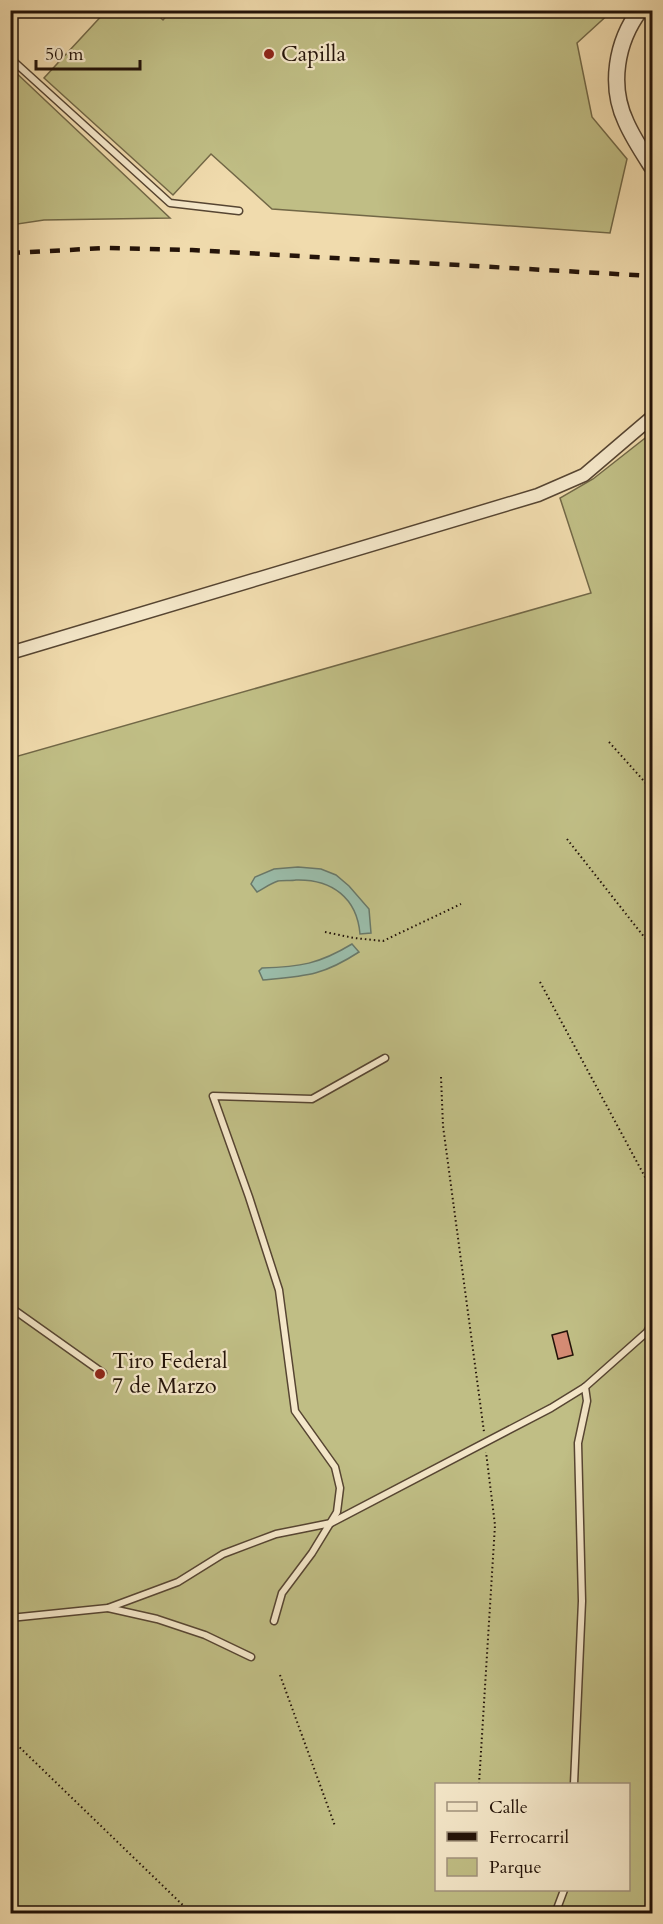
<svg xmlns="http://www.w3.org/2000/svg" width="663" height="1924" viewBox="0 0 663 1924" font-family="Cardo,serif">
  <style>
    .green { fill: #c0be85; stroke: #726847; stroke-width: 1.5; fill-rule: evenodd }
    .water { fill: #9abba8; stroke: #6a7868; stroke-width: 1.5 }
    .building { fill: #d48b74; stroke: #231309; stroke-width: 1.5 }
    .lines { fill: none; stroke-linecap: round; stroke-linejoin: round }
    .service-casing { stroke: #564532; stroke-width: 9 }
    .minor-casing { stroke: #564532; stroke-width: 15 }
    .tertiary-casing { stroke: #564532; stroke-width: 18 }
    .path { stroke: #231309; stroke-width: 2; stroke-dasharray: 1.5 3; stroke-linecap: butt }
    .service { stroke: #f5e8ca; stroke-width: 6 }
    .minor { stroke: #f5e8ca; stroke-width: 12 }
    .tertiary { stroke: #f5e8ca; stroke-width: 15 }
    .rail { stroke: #231309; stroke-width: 4.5; stroke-dasharray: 10 10; stroke-linecap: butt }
    .poi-dot { fill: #8f2418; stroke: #f5e8ca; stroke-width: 2 }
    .labels { text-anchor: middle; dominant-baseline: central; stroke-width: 4.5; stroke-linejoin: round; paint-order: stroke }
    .poi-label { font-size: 22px; fill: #231309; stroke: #f5e8ca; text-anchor: start }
  </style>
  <rect width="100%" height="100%" fill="#f0dbad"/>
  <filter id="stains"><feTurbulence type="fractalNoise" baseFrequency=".00333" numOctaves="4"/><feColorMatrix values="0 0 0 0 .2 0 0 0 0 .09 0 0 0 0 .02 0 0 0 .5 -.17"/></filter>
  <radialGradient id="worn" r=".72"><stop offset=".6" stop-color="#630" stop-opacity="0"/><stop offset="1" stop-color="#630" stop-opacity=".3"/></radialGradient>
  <g class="green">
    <polygon points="171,11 612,11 577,43 592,117 627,159 610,233 272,209 211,154 173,195 44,78 106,11 153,11 163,20"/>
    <polygon points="11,68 170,218 44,220 11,225"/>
    <path d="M649 435 652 439V1913L11 1914V758L591 593 560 498 593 479ZM436 1784H628V1890H436Z"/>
  </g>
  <g class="water">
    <path d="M298 867 321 869 336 875 349 886 369 909 371 933 360 934C357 898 332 879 296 880 291 881 283 880 278 881 271 883 263 889 257 892L251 884 255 877 274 869Z"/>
    <path d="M352 944 359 952C322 976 306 976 263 980L259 971 262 968C300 967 319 964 352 944Z"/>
  </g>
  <polygon class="building" points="567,1331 573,1355 558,1359 552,1335"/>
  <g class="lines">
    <defs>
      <g id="service">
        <polyline points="10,58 170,203 239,211"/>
        <polyline points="10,1307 103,1373"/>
        <polyline points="108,1608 157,1619 205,1635 251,1657"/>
        <polyline points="10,1618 108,1608 178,1582 223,1554 276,1534 331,1523 551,1408 585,1387 647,1332 652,1323"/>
        <polyline points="274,1621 282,1593 312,1553 337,1512 340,1488 335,1467 295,1411 279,1290 249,1197 213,1096 312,1099 385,1058"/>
        <polyline points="574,1784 582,1601 578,1443 587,1401 585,1387"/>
        <polyline points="555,1914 564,1890"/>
      </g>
      <polyline id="minor" points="10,653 538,495 584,475 652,417"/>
      <path id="tertiary" d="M640 10C616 42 609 86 626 122 633 138 643 153 652 167"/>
    </defs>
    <use href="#service" class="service-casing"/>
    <use href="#minor" class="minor-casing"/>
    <use href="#tertiary" class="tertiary-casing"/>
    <g class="path">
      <polyline points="649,692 652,695"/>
      <polyline points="609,742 652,790"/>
      <polyline points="567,839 652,947"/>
      <polyline points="325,932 354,938 383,941 461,904"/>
      <polyline points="540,982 652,1190"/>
      <polyline points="441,1077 443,1126 484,1432"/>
      <polyline points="280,1675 335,1826"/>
      <polyline points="10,1738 192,1914"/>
      <polyline points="479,1784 495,1525 486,1452"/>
      <polyline points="473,1891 473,1890"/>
    </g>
    <use href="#service" class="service"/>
    <use href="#minor" class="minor"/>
    <use href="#tertiary" class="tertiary"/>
    <polyline class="rail" points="10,253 106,248 192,250 652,276"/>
  </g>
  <g class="poi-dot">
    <circle cx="269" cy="54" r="6"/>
    <circle cx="100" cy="1374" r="6"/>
  </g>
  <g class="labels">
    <g class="poi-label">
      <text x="281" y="54">Capilla</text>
      <text x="112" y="1361">Tiro Federal<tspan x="112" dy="25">7 de Marzo</tspan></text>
    </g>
  </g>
  <rect width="663" height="1924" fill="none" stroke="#f0dbad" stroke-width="36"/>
  <rect x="12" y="12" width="639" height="1900" fill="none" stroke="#231309" stroke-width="3"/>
  <rect x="18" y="18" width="627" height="1888" fill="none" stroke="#231309" stroke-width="1.5"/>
  <rect x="435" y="1783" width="195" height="108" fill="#f5e8ca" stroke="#a1937d" stroke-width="1.5"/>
  <rect x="447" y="1802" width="30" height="9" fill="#f5e8ca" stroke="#a1937d" stroke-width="1.5"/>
  <text x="489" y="1813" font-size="18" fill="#231309">Calle</text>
  <rect x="447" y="1832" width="30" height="9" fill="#231309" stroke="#a1937d" stroke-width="1.5"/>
  <text x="489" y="1843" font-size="18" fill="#231309">Ferrocarril</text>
  <rect x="447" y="1858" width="30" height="18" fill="#c0be85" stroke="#a1937d" stroke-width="1.5"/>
  <text x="489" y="1873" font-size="18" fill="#231309">Parque</text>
  <path d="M36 60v9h104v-9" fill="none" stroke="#231309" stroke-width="3"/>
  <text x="45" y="60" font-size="18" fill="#231309" stroke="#f5e8ca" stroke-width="4.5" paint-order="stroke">50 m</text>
  <rect width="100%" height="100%" filter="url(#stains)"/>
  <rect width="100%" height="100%" fill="url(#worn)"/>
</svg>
